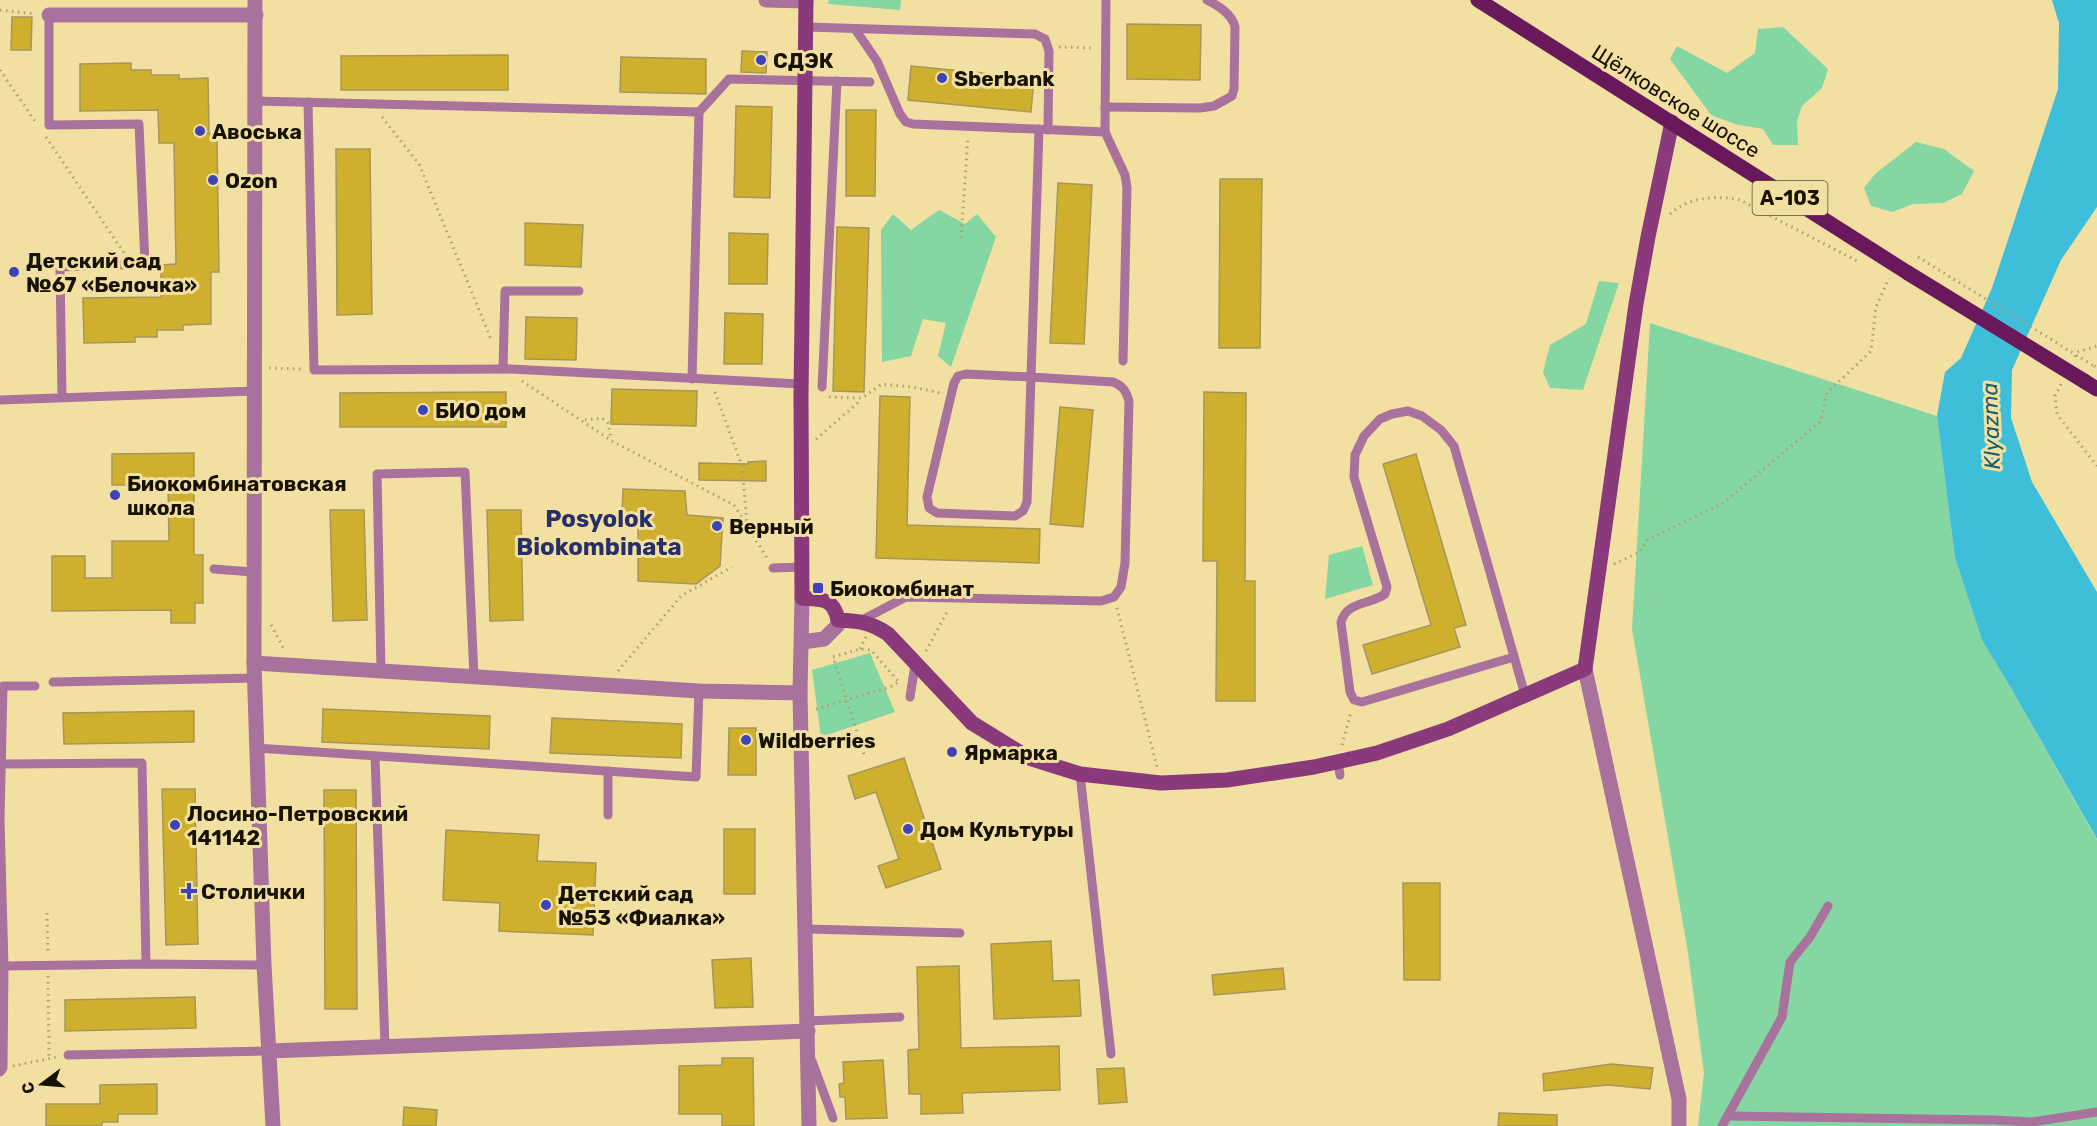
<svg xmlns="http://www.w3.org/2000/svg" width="2097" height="1126" viewBox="0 0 2097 1126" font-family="Rubik,sans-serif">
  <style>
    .green { fill: #84d7a2 }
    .water { fill: #3fbed9 }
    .building { fill: #ceb02e; stroke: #a69659; stroke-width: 1.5 }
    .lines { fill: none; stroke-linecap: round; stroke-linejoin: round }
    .path { stroke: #aea06f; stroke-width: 3; stroke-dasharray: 1.5 4.5; stroke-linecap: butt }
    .lane { stroke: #a9729d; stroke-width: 9 }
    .street { stroke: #a9729d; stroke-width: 15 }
    .secondary { stroke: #8a397b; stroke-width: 15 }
    .primary { stroke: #69185c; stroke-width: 15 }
    .path-bridge { stroke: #aea06f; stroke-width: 3; stroke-dasharray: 1.5 4.5; stroke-linecap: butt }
    .primary-bridge { stroke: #69185c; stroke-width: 15 }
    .poi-dot { fill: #3f43b8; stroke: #f1e0a1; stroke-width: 2 }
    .labels { text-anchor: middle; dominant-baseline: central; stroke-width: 6; stroke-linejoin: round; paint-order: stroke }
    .shield { fill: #f1e0a1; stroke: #595030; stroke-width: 1.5 }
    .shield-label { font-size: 20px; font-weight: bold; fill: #181200 }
    .poi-label { font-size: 21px; font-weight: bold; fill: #181200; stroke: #f1e0a1; text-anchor: start }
    .street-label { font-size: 21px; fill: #181200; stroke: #f1e0a1 }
    .water-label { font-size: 22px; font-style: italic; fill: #195e6c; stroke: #f1e0a1 }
    .quarter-label { font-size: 24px; font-weight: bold; fill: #282e68; stroke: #f1e0a1 }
  </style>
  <rect width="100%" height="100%" fill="#f1e0a1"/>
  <g class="green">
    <polygon points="829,0 901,0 900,10 828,4"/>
    <polygon points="1783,27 1828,69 1822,88 1802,106 1797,121 1798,145 1773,145 1763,129 1735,124 1711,115 1670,59 1677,46 1727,73 1755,53 1758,29"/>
    <polygon points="1916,142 1944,149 1974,171 1962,194 1943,203 1913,204 1892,212 1871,206 1864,188 1875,174"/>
    <polygon points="939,210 965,224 977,214 996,237 951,367 938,356 946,323 923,319 911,356 882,362 881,230 893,214 911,230"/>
    <polygon points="1599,281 1619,283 1583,390 1550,388 1543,372 1550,345 1586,324"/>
    <polygon points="1650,323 1937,416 1955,558 1982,640 2011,688 2097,840 2097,1126 1698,1126 1704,1073 1688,953 1632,629"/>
    <polygon points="1362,546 1373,585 1325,599 1329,555"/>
    <polygon points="870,653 895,712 821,737 812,670"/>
  </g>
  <polygon class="water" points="2052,0 2097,0 2097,207 2061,260 2012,370 2011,418 2032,482 2097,592 2097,839 2011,688 1982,640 1955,558 1937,416 1945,372 1961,358 1992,288 2058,89 2059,23"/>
  <g class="building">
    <polygon points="12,17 32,17 31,50 11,50"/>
    <polygon points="1127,24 1201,25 1200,80 1127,79"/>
    <polygon points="742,51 767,52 766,73 741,72"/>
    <polygon points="508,55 508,90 341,90 341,56"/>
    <polygon points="621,57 706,59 706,94 620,92"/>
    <polygon points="131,63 131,70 151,70 151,75 179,75 179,79 208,78 209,134 217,135 219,272 211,272 211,324 183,325 183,330 157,330 157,337 135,337 135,342 84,343 83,298 161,297 161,265 176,264 174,143 159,143 158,110 80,111 80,64"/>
    <polygon points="911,66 1034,78 1031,112 908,100"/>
    <polygon points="736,106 772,107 770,198 734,197"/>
    <polygon points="846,110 876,110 875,196 846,196"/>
    <polygon points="336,149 370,149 372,314 337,315"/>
    <polygon points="1220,179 1262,179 1260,348 1219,348"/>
    <polygon points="1058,183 1092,185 1084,344 1050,343"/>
    <polygon points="525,223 583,225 581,267 525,265"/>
    <polygon points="837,227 869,228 864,392 833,391"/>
    <polygon points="729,233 768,234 767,284 729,284"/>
    <polygon points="725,313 763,314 762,364 724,364"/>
    <polygon points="526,317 577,318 576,360 525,359"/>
    <polygon points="612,389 697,391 696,426 611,424"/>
    <polygon points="506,392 506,427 340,427 340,393"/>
    <polygon points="1204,392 1246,393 1245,581 1255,581 1255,701 1216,701 1217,561 1203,561"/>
    <polygon points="880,396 910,397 907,525 1040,529 1039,563 876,558"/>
    <polygon points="1060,407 1093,410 1083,527 1050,524"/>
    <polygon points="194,453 194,555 203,555 203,603 195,603 195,623 171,623 171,610 52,611 52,556 85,556 85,578 112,578 112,541 169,541 168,485 112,485 112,454"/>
    <polygon points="1416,454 1466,625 1454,628 1460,647 1372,674 1363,645 1431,625 1383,464"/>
    <polygon points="766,461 766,481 699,480 699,463 748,464 748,462"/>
    <polygon points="623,489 685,491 687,515 723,518 720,566 696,584 638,581 638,517 622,515"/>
    <polygon points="330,510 364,510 367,620 333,621"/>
    <polygon points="487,510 521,510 523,620 490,621"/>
    <polygon points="323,709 490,716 489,749 322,742"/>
    <polygon points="194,711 194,742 64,744 63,713"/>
    <polygon points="552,718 682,724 681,758 550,753"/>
    <polygon points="729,728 756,728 756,775 728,775"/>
    <polygon points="904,758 941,869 886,888 878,866 899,859 876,792 855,799 848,776"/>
    <polygon points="162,789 195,789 198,944 166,945"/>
    <polygon points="324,790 356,790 357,1009 325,1009"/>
    <rect x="724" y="829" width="31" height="65"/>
    <polygon points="446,830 539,835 537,861 596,863 593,935 499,931 500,903 443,900"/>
    <polygon points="1403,883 1440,883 1440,980 1404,980"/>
    <polygon points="1051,941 1053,981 1079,980 1081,1016 994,1019 991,944"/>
    <polygon points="751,958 753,1007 715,1008 712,960"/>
    <polygon points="959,966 961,1048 1059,1046 1060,1090 962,1093 963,1113 921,1114 921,1094 909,1094 908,1050 919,1049 917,967"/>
    <polygon points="1283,968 1285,989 1214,995 1212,975"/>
    <polygon points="195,997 196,1028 65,1031 65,1000"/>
    <polygon points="722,1058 753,1058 754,1126 722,1126 722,1114 679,1114 679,1066 722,1065"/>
    <polygon points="883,1060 887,1118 846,1119 845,1097 840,1097 839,1084 844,1083 843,1062"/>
    <polygon points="1611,1064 1653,1068 1650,1089 1608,1085 1544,1091 1543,1074"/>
    <polygon points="1124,1068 1127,1102 1099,1104 1097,1069"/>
    <polygon points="157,1084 157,1114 118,1114 118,1122 102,1122 102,1126 46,1126 46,1104 100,1104 100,1085"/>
    <polygon points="404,1107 437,1110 436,1126 403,1126"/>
    <polygon points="1499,1113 1557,1115 1557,1126 1498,1126"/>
  </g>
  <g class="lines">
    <g class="path">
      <polyline points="0,10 35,14"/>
      <polyline points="1059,47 1094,48"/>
      <polyline points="0,70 37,124"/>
      <polyline points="382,117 419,164 491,339"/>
      <polyline points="46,137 124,253"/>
      <path d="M1670 214C1688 197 1716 195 1740 200L1859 262"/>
      <polyline points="961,238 968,137"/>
      <polyline points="2075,357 2077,352 2097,346"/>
      <polyline points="2094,366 2097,368"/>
      <polyline points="269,368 303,369"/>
      <polyline points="522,381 612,441 734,505 767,558"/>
      <polyline points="2061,384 2055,396 2057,414 2097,466"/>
      <polyline points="715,392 742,466 747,524"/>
      <polyline points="829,397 862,398 882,384 912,387 940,393"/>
      <polyline points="585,420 602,418 608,423 611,439"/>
      <polyline points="816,439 861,400"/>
      <polyline points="1614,564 1640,552 1647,540 1722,504 1821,421 1827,393 1871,351 1876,307 1889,278"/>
      <polyline points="1117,608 1157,767"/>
      <polyline points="271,625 285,651"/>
      <polyline points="860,649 866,637"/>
      <polyline points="926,651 948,610"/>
      <polyline points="618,671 681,596 732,567"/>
      <polyline points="816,709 890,687 900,681"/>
      <polyline points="1342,745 1351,711"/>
      <polyline points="864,754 833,657 860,649 871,650 899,682"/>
      <polyline points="47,913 48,955"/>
      <polyline points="48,976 49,1059"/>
      <polyline points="13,1066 57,1057"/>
    </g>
    <g class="lane">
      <polyline points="49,15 49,125 139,124 145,264 60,267 62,397"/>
      <polyline points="806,27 1035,34 1045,39 1049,51 1048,130"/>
      <polyline points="855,29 877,61 900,114 906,122 913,124 1105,132 1125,175 1127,188 1123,361"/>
      <polyline points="255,101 699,112"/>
      <polyline points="308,102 314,370 511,369 801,384"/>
      <path d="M1105 107 1200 108 1214 106 1232 96 1234 89 1235 27C1232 14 1219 6 1207 0"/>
      <polyline points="1105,132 1106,0"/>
      <polyline points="503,369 505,291 579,291"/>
      <polyline points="692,379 699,112 729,79 870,82"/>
      <polyline points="822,387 837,81"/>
      <polyline points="0,400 255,391"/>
      <polyline points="773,568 802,567"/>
      <polyline points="214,569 253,572"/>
      <path d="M860 621 906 597 1101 601 1114 597 1121 587 1125 563 1129 401C1126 391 1123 386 1113 382L1031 377 1027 502 1023 511 1015 516 937 513 929 508 927 497 954 383 958 376 966 374 1031 377 1039 129"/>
      <path d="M1514 657 1362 702 1354 700 1350 692 1341 622C1347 601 1370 605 1385 594L1387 587 1354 477 1355 455 1364 436 1380 419 1392 414 1408 411 1422 416 1441 430 1454 446 1525 695"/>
      <polyline points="381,671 377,474 465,472 474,678"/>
      <polyline points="53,682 255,678"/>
      <polyline points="910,697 915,665"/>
      <polyline points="256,748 696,777 699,691"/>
      <polyline points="375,756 385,1047"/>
      <polyline points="1338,762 1340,775"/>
      <polyline points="1,764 142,763 146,964"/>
      <polyline points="1080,774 1111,1054"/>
      <polyline points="608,815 608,771"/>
      <polyline points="806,929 960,933"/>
      <polyline points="4,966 0,820 3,686 35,686"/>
      <polyline points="808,1021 900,1017"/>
      <polyline points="68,1055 269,1051"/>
      <polyline points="812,1061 833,1118"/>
      <polyline points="0,1072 3,1068 4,966 146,964 264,965"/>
      <polyline points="1728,1116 1994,1120 2032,1122 2097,1112"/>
      <polyline points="1722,1126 1782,1017 1790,962 1810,937 1828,906"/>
    </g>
    <g class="street">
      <polyline points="255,0 254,663 264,965 273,1126"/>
      <polyline points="766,0 806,1"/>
      <polyline points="49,15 256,15"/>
      <polyline points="802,598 800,693 809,1126"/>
      <polyline points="802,642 824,639 838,625 838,620"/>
      <polyline points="254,663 699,691 800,693"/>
      <polyline points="1585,669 1679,1099 1679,1126"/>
      <polyline points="269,1051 808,1031"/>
    </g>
    <path class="secondary" d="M806 0 801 396 802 598C822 600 833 597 838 620 859 621 870 622 888 634L972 723 1029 758 1080 774 1161 783 1227 780 1314 767 1377 753 1448 729 1585 669 1636 304 1648 237 1672 122"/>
    <g class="primary">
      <polyline points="1478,0 1908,273"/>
      <polyline points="2084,381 2097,389"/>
    </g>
    <polyline class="path-bridge" points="1918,257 2094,366"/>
    <polyline class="primary-bridge" points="1908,273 2084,381"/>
  </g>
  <g class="poi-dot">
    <circle cx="761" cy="60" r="6"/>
    <circle cx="942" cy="78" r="6"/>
    <circle cx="200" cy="131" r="6"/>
    <circle cx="213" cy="180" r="6"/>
    <circle cx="14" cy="272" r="6"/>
    <circle cx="423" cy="410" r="6"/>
    <circle cx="115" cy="495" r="6"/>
    <circle cx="717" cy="526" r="6"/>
    <rect x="812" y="582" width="12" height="12" rx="3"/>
    <circle cx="746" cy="740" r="6"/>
    <circle cx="952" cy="752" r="6"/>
    <circle cx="175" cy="825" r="6"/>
    <circle cx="908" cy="829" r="6"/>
    <path d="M186 882h6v6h6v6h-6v6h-6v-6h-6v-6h6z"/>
    <circle cx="546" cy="905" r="6"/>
  </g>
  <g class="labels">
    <rect class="shield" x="1752.5" y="181" width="75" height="34" rx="4.5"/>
    <g class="shield-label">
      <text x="1790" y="198">А-103</text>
    </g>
    <g class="poi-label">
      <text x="773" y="60">СДЭК</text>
      <text x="954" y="78">Sberbank</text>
      <text x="212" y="131">Авоська</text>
      <text x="225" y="180">Ozon</text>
      <text x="26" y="260">Детский сад<tspan x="26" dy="24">№67 «Белочка»</tspan></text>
      <text x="435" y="410">БИО дом</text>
      <text x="127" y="483">Биокомбинатовская<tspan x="127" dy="24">школа</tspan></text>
      <text x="729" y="526">Верный</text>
      <text x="830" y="588">Биокомбинат</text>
      <text x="758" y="740">Wildberries</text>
      <text x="964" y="752">Ярмарка</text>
      <text x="187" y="813">Лосино-Петровский<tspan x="187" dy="24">141142</tspan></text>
      <text x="920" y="829">Дом Культуры</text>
      <text x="201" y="891">Столички</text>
      <text x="558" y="893">Детский сад<tspan x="558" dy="24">№53 «Фиалка»</tspan></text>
    </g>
    <g class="street-label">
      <text transform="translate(1676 101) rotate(32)">Щёлковское шоссе</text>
    </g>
    <g class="water-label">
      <text transform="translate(1991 426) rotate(-92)">Klyazma</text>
    </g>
    <g class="quarter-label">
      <text x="599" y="519">Posyolok<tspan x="599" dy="28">Biokombinata</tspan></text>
    </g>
  </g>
  <g transform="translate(42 1084) rotate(254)" stroke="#f1e0a1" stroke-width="4.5" paint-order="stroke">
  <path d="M0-4.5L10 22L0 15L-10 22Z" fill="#181200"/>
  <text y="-9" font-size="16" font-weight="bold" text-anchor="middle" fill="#181200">С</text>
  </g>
</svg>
